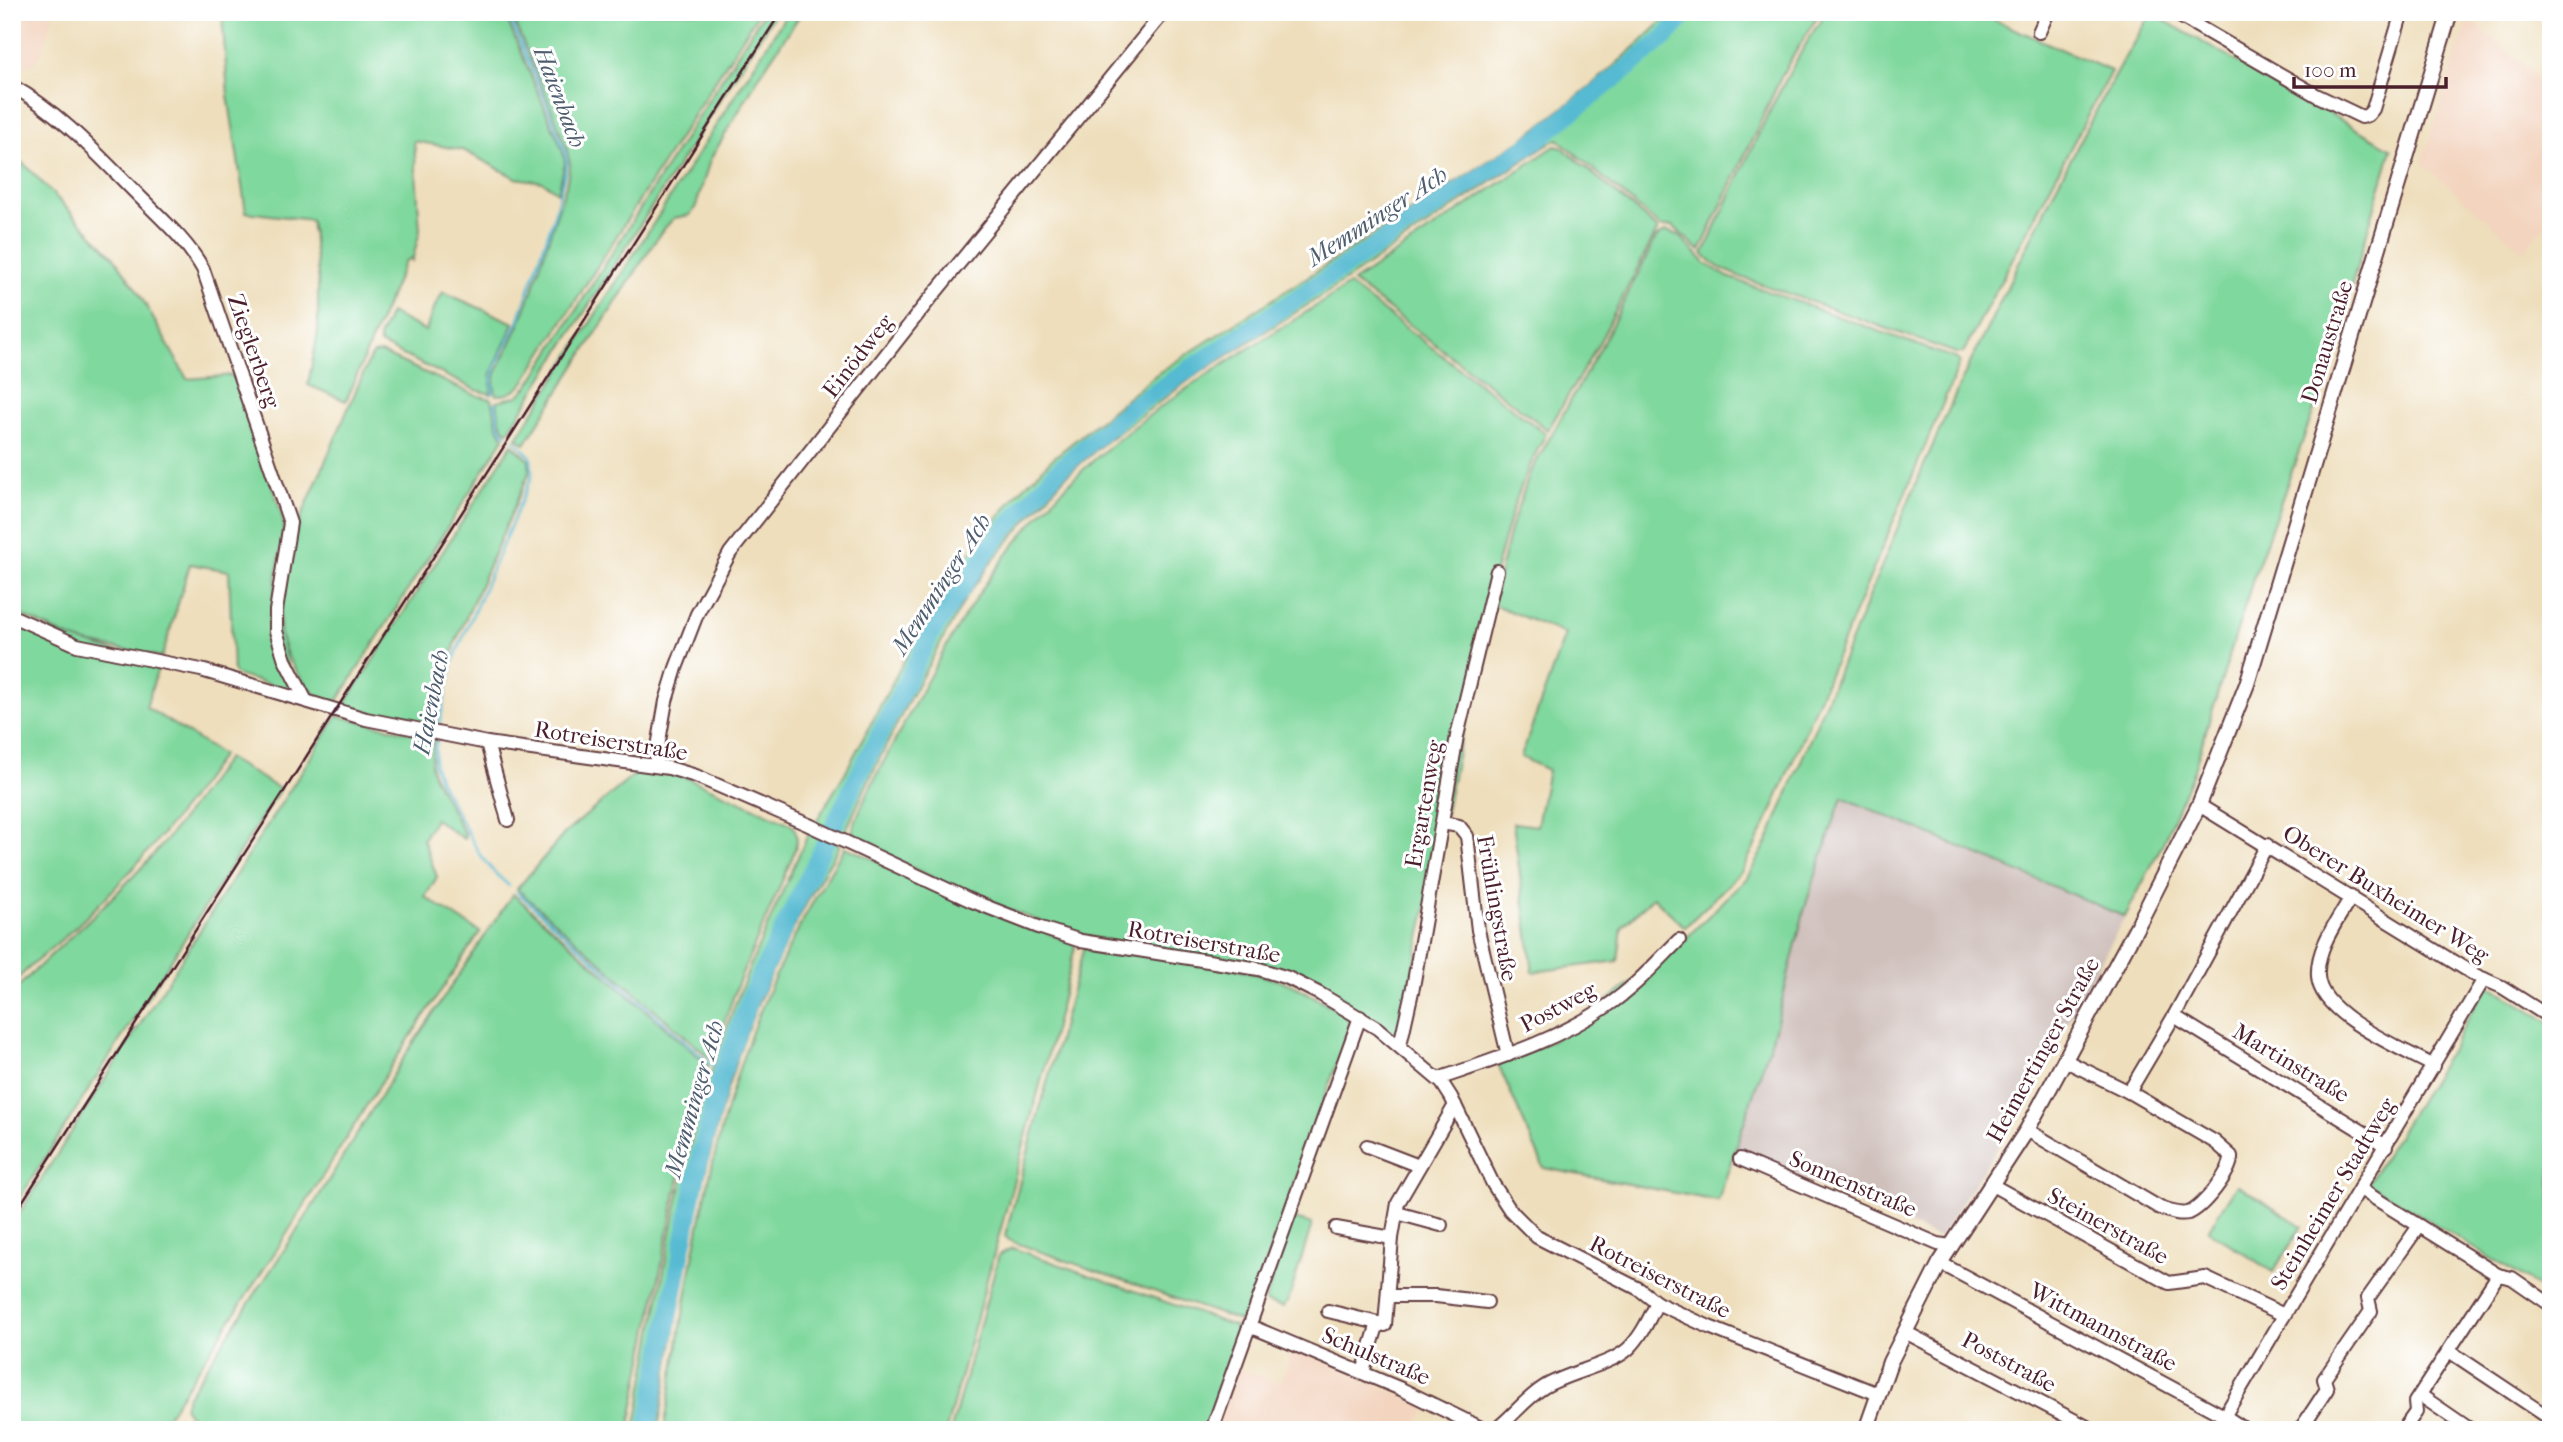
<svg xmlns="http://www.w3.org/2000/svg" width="2563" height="1442" viewBox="0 0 2563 1442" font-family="'IM FELL French Canon',serif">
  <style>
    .built { fill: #f3d4bf }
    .industrial { fill: #cfc0bb }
    .green { fill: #7fd89d; stroke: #647c64; stroke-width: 2 }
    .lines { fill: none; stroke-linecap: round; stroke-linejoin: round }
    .stream { stroke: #54bad2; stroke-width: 2.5 }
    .river { stroke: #54bad2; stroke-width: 18 }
    .minor-casing { stroke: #633c41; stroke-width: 16 }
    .tertiary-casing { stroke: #633c41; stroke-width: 18 }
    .minor { stroke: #fff; stroke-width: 12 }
    .tertiary { stroke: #fff; stroke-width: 14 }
    .rail { stroke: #4a1f2b; stroke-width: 2.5 }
    .labels { text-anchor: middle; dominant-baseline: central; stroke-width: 6; stroke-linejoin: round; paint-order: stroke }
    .street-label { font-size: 23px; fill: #4a1f2b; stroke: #fff }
    .water-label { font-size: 24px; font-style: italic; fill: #4e5d6e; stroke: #fff }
  </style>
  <rect width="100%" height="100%" fill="#fff"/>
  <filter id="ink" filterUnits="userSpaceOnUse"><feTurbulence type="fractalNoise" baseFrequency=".0143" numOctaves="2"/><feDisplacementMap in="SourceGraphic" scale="14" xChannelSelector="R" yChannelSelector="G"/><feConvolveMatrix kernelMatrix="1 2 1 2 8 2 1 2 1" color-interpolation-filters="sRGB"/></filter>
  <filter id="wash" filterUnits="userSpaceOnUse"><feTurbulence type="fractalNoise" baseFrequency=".00686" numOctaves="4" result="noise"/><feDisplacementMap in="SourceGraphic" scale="28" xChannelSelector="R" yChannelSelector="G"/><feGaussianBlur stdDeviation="1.57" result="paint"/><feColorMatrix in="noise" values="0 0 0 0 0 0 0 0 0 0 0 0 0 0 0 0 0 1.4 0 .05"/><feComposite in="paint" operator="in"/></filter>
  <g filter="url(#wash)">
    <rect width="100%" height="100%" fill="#eedebc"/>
    <g class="built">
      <polygon points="12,12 54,12 43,50 32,66 12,62"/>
      <polygon points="2470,19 2551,90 2551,218 2523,251 2422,163 2459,45"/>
      <polygon points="1294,1348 1427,1407 1414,1430 1216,1430 1238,1368 1280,1384"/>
    </g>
    <polygon class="industrial" points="1842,797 2125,917 2043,1067 1999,1139 1998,1147 1939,1238 1735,1150 1775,1029 1805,907"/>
    <g class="green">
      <polygon points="222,12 504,12 562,149 565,163 558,192 543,182 516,178 463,150 414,141 420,231 412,262 412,258 405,261 346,401 308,385 318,332 318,275 311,220 246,212 228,95"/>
      <path d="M510 12H759L524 382C517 391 508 396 496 395L494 384 496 373 520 323 532 291 566 185 570 165 567 150 552 110Z"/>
      <path d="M764 12H776L508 432C498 425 499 412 497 401L518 396 529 385Z"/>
      <polygon points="788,12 802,12 760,75 710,160 696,206 690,215 674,218 661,232 525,444 517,438"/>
      <path d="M1672 12H1820L1784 71 1700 251 1673 226 1661 227 1558 139 1546 145 1328 292 1192 378 1104 443 1064 478 996 556 967 596 910 698 867 784 843 837 815 823 845 773 919 632 953 574 1018 493 1051 460 1158 373 1521 140C1575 100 1625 59 1672 12Z"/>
      <path d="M1826 12H1976L2111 71 1963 353H1956L1741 277 1718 267 1703 254C1742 172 1775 88 1826 12Z"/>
      <polygon points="2151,13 2392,149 2316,404 2253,579 2194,770 2163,843 2125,917 1842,797 1805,907 1775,1029 1718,1201 1544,1168 1498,1064 1554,1040 1669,955 1747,878 1768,841 1916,483 1961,382 2056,187 2116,73"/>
      <polygon points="1555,146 1563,148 1658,229 1600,341 1548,430 1353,282"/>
      <polygon points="12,159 19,160 28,168 113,256 139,293 187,379 235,375 281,512 284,527 273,604 293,687 289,690 236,675 233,671 229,571 190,564 162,657 77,641 12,611"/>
      <polygon points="1666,231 1679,235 1705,263 1728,277 1957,359 1960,363 1767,822 1742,871 1685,927 1653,897 1622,927 1618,961 1533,972 1513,823 1537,826 1548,770 1521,757 1565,634 1492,604 1510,530 1530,473 1603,343 1656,238"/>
      <path d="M1349 285 1546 434C1519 481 1505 531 1492 584L1411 983 1398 1033 1395 1035 1307 983 1075 934 976 898 853 840 852 837C852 816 893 745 905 722 955 626 1004 543 1084 469 1163 396 1260 343 1349 285Z"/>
      <polygon points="443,292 514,323 491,374 491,394 476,390 380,344 379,338 390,313 426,331 432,312"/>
      <path d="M381 353 475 395 492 399 497 425 504 438 335 705C306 696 280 653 280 623 279 600 290 560 294 536L299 522 370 358 374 354Z"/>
      <polygon points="512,444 529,460 529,473 456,641 447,672 435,728 343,707"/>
      <path d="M12 620 159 665 146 707 222 755C181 814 136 869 84 919 61 941 35 961 12 984Z"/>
      <polygon points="337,716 434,738 431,765 433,775 465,835 464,839 435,819 423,839 437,877 425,897 480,932 393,1063 281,1243 158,1430 12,1430 12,1225"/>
      <path d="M227 758 280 789 12 1210V993C59 945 111 903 155 853 181 823 204 790 227 758Z"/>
      <path d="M641 769 683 776 791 824C801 834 796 846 792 858L739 981 711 1059 517 889 564 834Z"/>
      <path d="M810 830 840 845C801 910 765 978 740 1050 698 1172 680 1303 658 1430H635C656 1321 671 1209 702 1102 729 1008 770 919 810 830Z"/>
      <path d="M845 847 1072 943 1075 947 1044 1070 946 1430H664C685 1303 703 1173 745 1051 770 979 805 912 845 847Z"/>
      <polygon points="513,894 708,1065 678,1182 629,1430 224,1430 190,1416 184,1407 187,1397 306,1217 406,1054"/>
      <polygon points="1084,947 1239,969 1293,985 1346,1014 1350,1026 1245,1323 1010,1241 1005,1236"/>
      <polygon points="2486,985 2492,987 2551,1023 2551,1295 2368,1183 2450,1051"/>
      <polygon points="2237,1185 2302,1226 2273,1272 2208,1230"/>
      <polygon points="1291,1218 1312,1224 1288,1302 1283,1307 1265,1302"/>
      <polygon points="1012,1248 1240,1328 1243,1331 1208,1430 951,1430 999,1255"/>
    </g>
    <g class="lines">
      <g class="stream">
        <polyline points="493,394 492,380 496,365 518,322 553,219 567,164 565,152 549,110 507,12"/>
        <polyline points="495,403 500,427 506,435"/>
        <polyline points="438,730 453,661 532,476 531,457 514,440"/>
        <polyline points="437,736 434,764 440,782 480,855 494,872 509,886"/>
        <polyline points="517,892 722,1074"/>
      </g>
      <polyline class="river" points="647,1430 701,1152 722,1074 751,995 856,780 931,634 990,546 1056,472 1132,407 1538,139 1628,68 1665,37 1688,12"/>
    </g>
  </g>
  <g filter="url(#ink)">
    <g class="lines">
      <defs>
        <g id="minor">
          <polyline points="2173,12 2316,95 2362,117 2368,115 2373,109 2402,12"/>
          <polyline points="2039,32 2048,12"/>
          <path d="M12 86C61 113 100 157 139 196 162 219 187 241 203 269L290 523 276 611V631L285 660 306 701"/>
          <polyline points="12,616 77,645 201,670 366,719 487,743 669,768 696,776 809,825 972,901 1041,928 1081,941 1259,969 1288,978 1320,994 1377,1028 1442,1083 1451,1097 1493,1184 1510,1210 1537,1237 1639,1289 1657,1303 1709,1327 1878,1394"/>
          <polyline points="487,743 508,820"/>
          <polyline points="655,764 666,701 676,668 697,614 730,553 925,305 1164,12"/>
          <polyline points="2199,805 2475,975 2502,987 2551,1018"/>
          <polyline points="1442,823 1459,826 1467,836 1478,930 1508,1055"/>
          <path d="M2351 897C2338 920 2316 948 2318 976 2319 1015 2403 1049 2434 1066"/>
          <polyline points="2174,1016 2386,1146"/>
          <polyline points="1400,1045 1413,987 1457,736 1497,571"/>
          <path d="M1438 1079C1496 1059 1556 1041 1607 1006 1634 988 1656 963 1679 940"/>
          <polyline points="2129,1092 2174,1016 2267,845"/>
          <path d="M2027 1130 2160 1208C2169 1211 2178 1215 2188 1213 2202 1209 2233 1170 2231 1156L2215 1142 2129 1092 2066 1061"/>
          <polyline points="1367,1146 1419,1166"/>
          <polyline points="1740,1159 1938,1244 1950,1246"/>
          <polyline points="1992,1185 2169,1283 2205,1278 2284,1315"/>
          <polyline points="2360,1189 2498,1275 2512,1278 2551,1305"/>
          <polyline points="1397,1213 1441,1225"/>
          <polyline points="1336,1228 1392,1238"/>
          <polyline points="1940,1263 2226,1417 2246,1430"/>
          <polyline points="1389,1296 1436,1296 1487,1302"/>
          <polyline points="1328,1311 1378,1323"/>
          <polyline points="1249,1328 1257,1329 1401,1389 1485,1430"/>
          <polyline points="1905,1332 2093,1430"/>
          <polyline points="2449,1351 2551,1419"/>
          <polyline points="1363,1372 1378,1323 1385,1325 1392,1238 1398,1203 1455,1105"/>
          <polyline points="2420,1395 2471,1430"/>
          <polyline points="1212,1430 1360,1017"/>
          <path d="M1495 1430C1512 1417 1525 1399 1544 1387 1568 1372 1609 1366 1628 1349 1641 1337 1649 1319 1657 1303"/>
          <polyline points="2216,1430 2484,979"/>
          <polyline points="2300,1430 2327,1389 2324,1379 2371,1311 2368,1298 2419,1226"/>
          <polyline points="2403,1430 2416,1412 2415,1402 2498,1275"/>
        </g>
        <polyline id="tertiary" points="1866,1430 1890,1362 1940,1263 2027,1130 2141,919 2199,805 2247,684 2450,12"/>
      </defs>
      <use href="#minor" class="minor-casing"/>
      <use href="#tertiary" class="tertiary-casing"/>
      <use href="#minor" class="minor"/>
      <use href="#tertiary" class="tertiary"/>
      <polyline class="rail" points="12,1218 781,12"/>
    </g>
  </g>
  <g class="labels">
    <g class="street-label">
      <text transform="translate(2327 342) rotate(-73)">Donaustraße</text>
      <text transform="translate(254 351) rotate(71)">Zieglerberg</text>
      <text transform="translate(858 356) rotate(-52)">Einödweg</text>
      <text transform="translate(611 741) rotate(9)">Rotreiserstraße</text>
      <text transform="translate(1424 804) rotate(-80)">Ergartenweg</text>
      <text transform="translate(2386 894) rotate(32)">Oberer Buxheimer Weg</text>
      <text transform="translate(1497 908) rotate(80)">Frühlingstraße</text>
      <text transform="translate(1204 942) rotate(10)">Rotreiserstraße</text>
      <text transform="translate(1558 1007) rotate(-28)">Postweg</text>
      <text transform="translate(2043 1050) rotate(-61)">Heimertinger Straße</text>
      <text transform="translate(2291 1063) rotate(31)">Martinstraße</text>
      <text transform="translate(1853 1184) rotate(23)">Sonnenstraße</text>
      <text transform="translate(2333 1194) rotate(-59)">Steinheimer Stadtweg</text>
      <text transform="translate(2108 1226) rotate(29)">Steinerstraße</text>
      <text transform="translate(1660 1277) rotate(27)">Rotreiserstraße</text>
      <text transform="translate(2103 1327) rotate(28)">Wittmannstraße</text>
      <text transform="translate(1376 1356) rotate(23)">Schulstraße</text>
      <text transform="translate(2009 1362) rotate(28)">Poststraße</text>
    </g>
    <g class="water-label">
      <text transform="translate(560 97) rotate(69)">Haienbach</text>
      <text transform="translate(1377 216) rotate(-33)">Memminger Ach</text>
      <text transform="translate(941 584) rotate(-57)">Memminger Ach</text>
      <text transform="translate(431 702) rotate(-79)">Haienbach</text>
      <text transform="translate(694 1099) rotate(-74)">Memminger Ach</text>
    </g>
  </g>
  <rect width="2563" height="1442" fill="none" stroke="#fff" stroke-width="42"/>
  <path d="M2294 77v10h152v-10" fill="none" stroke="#4a1f2b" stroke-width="3.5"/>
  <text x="2304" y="77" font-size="21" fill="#4a1f2b" stroke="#ffffff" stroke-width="5" paint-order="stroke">100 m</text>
</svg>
